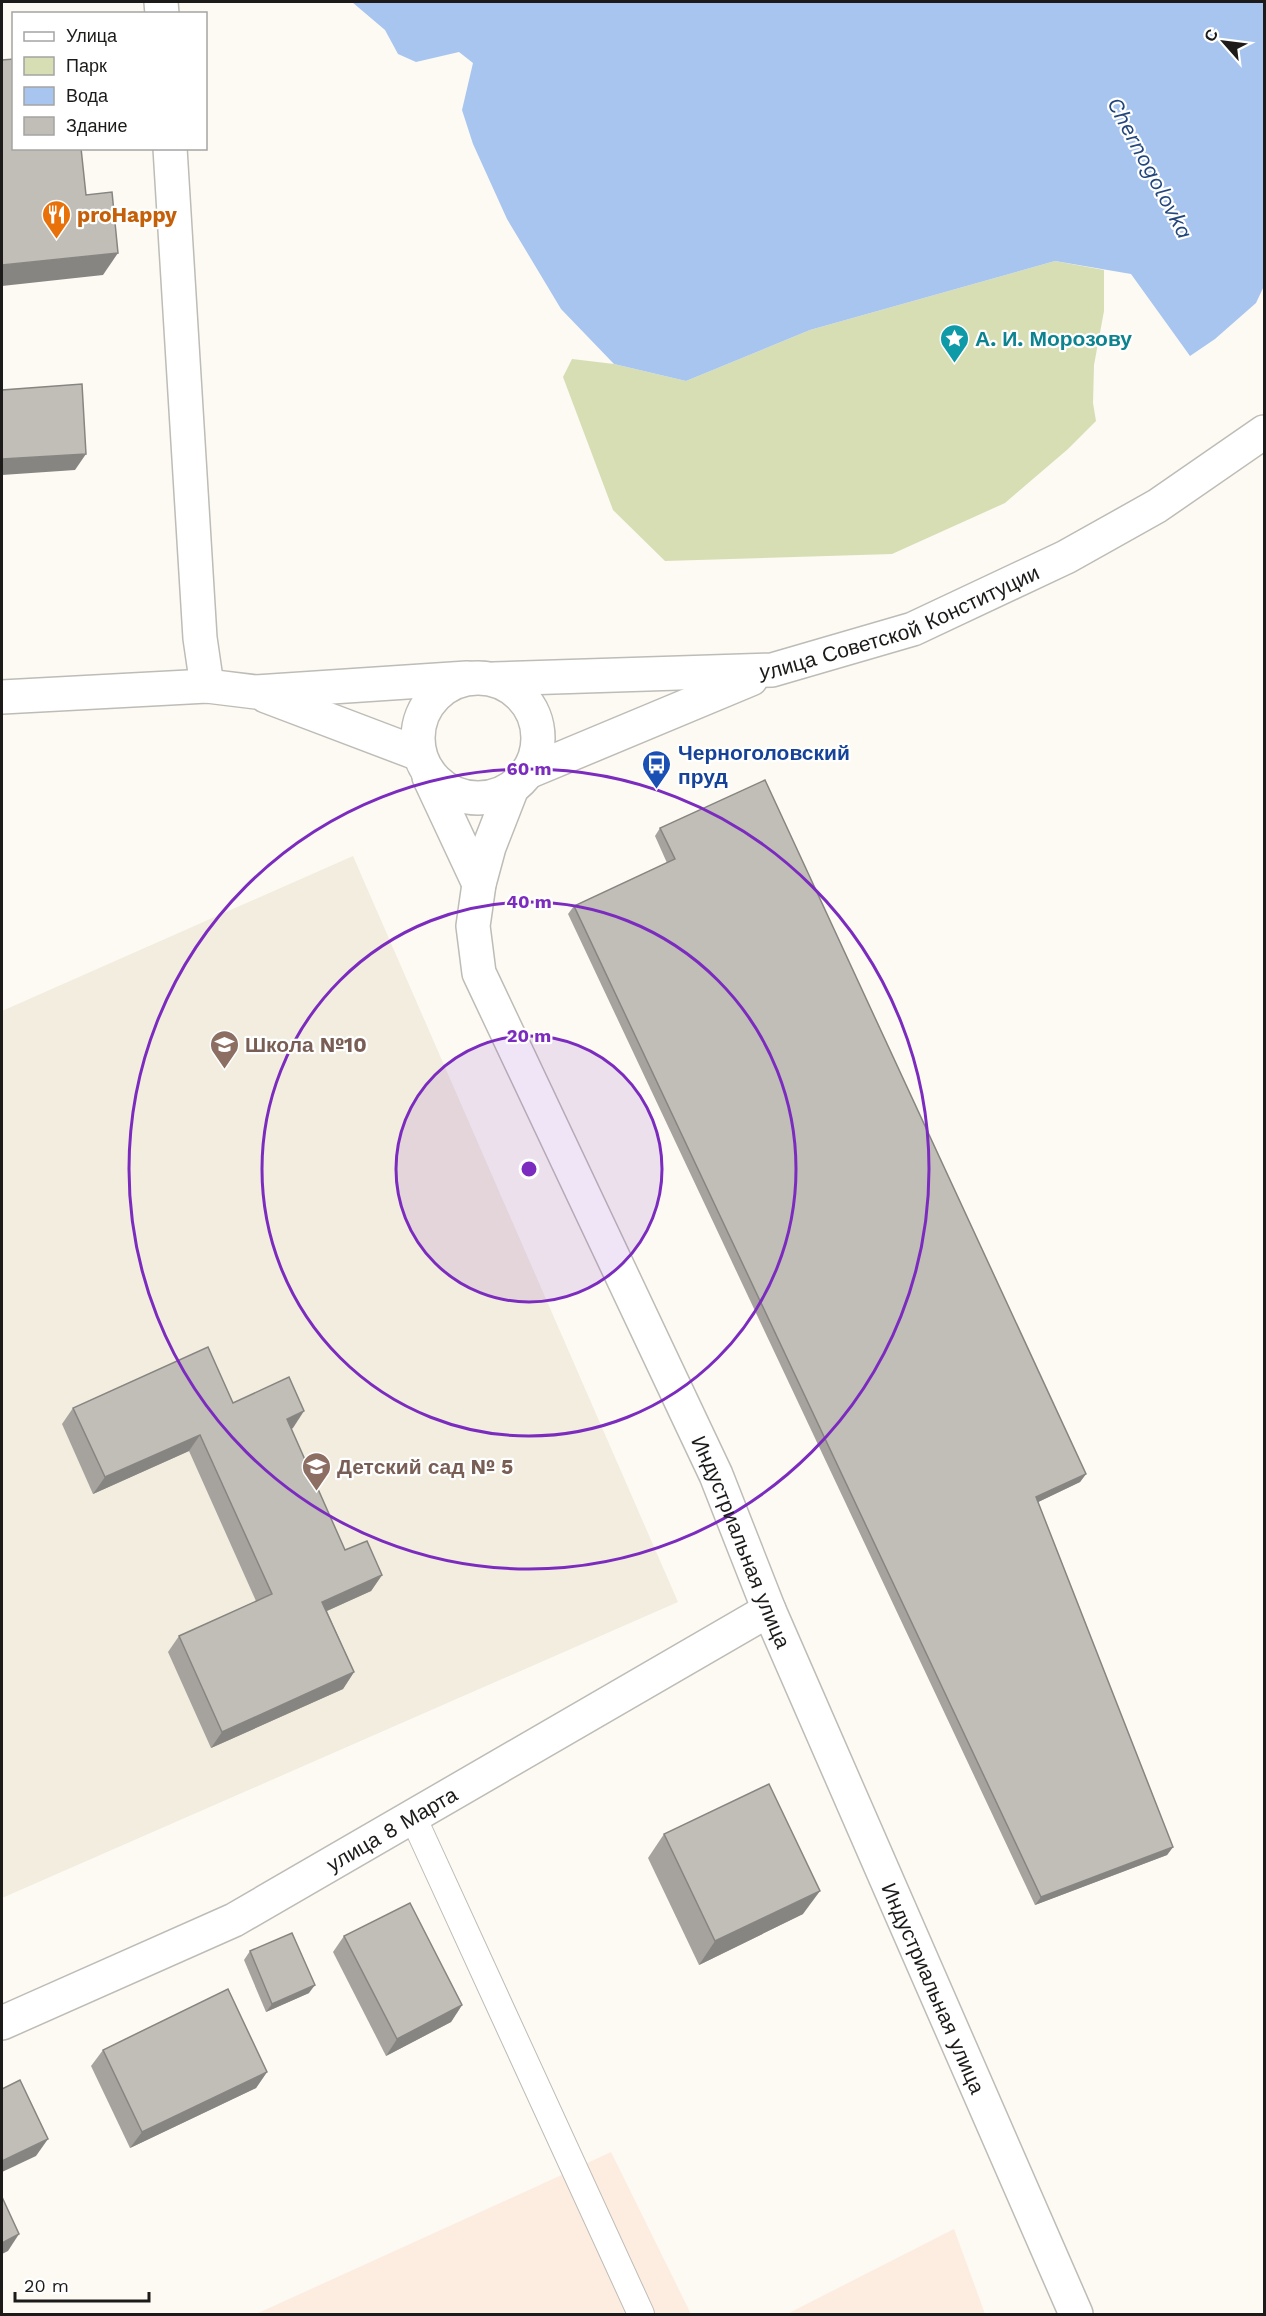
<svg xmlns="http://www.w3.org/2000/svg" width="1266" height="2316" viewBox="0 0 1266 2316" font-family="'Work Sans',sans-serif">
  <style>
    .industrial { fill: #fdede0 }
    .built { fill: #f2eddf }
    .green { fill: #d7deb3 }
    .water { fill: #a8c5f0 }
    .lines { fill: none; stroke-linecap: round; stroke-linejoin: round }
    .service-casing { stroke: #bebcb6; stroke-width: 28 }
    .minor-casing { stroke: #bebcb6; stroke-width: 36 }
    .tertiary-casing { stroke: #bebcb6; stroke-width: 36 }
    .service { stroke: #fff; stroke-width: 26 }
    .minor { stroke: #fff; stroke-width: 33 }
    .tertiary { stroke: #fff; stroke-width: 33 }
    .wall { fill: #a6a39e }
    .shaded-wall { fill: #878581 }
    .building { fill: #c1beb8; stroke: #878581; stroke-width: 1.5 }
    .ring { fill: none; stroke: #7b2cbf; stroke-width: 3 }
    .labels { text-anchor: middle; dominant-baseline: central; stroke-width: 4.5; stroke-linejoin: round; paint-order: stroke }
    .food-label { font-size: 21px; font-weight: bold; fill: #c56008; stroke: #fff; text-anchor: start }
    .culture-label { font-size: 21px; font-weight: bold; fill: #0d838f; stroke: #fff; text-anchor: start }
    .street-label { font-size: 21px; fill: #1c1b19; stroke: #fff }
    .transit-label { font-size: 21px; font-weight: bold; fill: #164399; stroke: #fff; text-anchor: start }
    .education-label { font-size: 21px; font-weight: bold; fill: #785e54; stroke: #fff; text-anchor: start }
    .water-label { font-size: 22px; font-style: italic; fill: #23477c; stroke: #fff }
    .centre { fill: #7b2cbf; stroke: #fff; stroke-width: 3 }
    .ring-label { font-size: 18px; text-anchor: middle; font-weight: bold; fill: #7b2cbf; stroke: #fff; stroke-width: 4.5; stroke-linejoin: round; paint-order: stroke }
  </style>
  <rect width="100%" height="100%" fill="#fcfaf3"/>
  <g class="industrial">
    <polygon points="611,2152 691,2314 256,2314 555,2178"/>
    <polygon points="954,2229 985,2314 787,2314"/>
  </g>
  <polygon class="built" points="353,856 678,1602 2,1898 2,1011"/>
  <polygon class="green" points="1055,261 1104,270 1104,311 1094,365 1093,403 1096,421 1068,449 1005,503 892,554 665,561 613,510 563,377 572,359 614,364 686,381 810,330"/>
  <polygon class="water" points="352,2 1264,2 1264,286 1256,303 1215,339 1190,356 1131,274 1055,261 810,330 686,381 614,364 561,309 507,219 473,144 462,110 473,63 459,52 416,62 398,54 385,30"/>
  <g class="lines">
    <defs>
      <polyline id="service" points="413,1817 641,2314"/>
      <g id="minor">
        <polyline points="161,2 162,14"/>
        <polyline points="170,148 200,638 207,686"/>
        <path id="s1" d="M2 2023 234 1920 769 1610"/>
      </g>
      <g id="tertiary">
        <circle cx="478" cy="738" r="60"/>
        <path id="s2" d="M494 679 772 670 913 629 1066 557 1157 506 1264 432"/>
        <polyline points="266,696 419,754"/>
        <polyline points="2,697 207,686 256,692 467,678"/>
        <polyline points="528,772 751,679"/>
        <polyline points="429,777 479,884"/>
        <path id="s3" d="M512 788 489 847 479 884 473 926 479 973 716 1475 769 1610 1076 2314"/>
      </g>
    </defs>
    <use href="#service" class="service-casing"/>
    <use href="#minor" class="minor-casing"/>
    <use href="#tertiary" class="tertiary-casing"/>
    <use href="#service" class="service"/>
    <use href="#minor" class="minor"/>
    <use href="#tertiary" class="tertiary"/>
  </g>
  <g class="wall">
    <polygon points="660,828 1086,1474 1080,1482 1038,1502 1173,1847 1167,1855 1035,1905 568,914 574,906 667,863 655,836"/>
    <polygon points="233,1403 293,1428 291,1429 345,1550 382,1575 371,1591 327,1611 354,1672 343,1689 211,1748 168,1652 179,1636 256,1601 189,1451 93,1494 62,1424 73,1408"/>
    <polygon points="664,1834 803,1914 699,1965 648,1858"/>
    <polygon points="344,1936 462,2005 451,2022 386,2056 333,1952"/>
    <polygon points="250,1951 309,1993 266,2012 244,1960"/>
    <polygon points="103,2050 267,2072 256,2088 130,2148 91,2066"/>
  </g>
  <g class="shaded-wall">
    <polygon points="118,253 103,275 2,286 2,265"/>
    <polygon points="86,454 75,470 2,475 2,459"/>
    <polygon points="304,1411 293,1428 275,1436 287,1419"/>
    <polygon points="200,1435 189,1451 93,1494 105,1477"/>
    <polygon points="1086,1474 1080,1482 1030,1506 1036,1497"/>
    <polygon points="382,1575 371,1591 311,1618 322,1602"/>
    <polygon points="354,1672 343,1689 211,1748 222,1732"/>
    <polygon points="1173,1847 1167,1855 1035,1905 1041,1897"/>
    <polygon points="820,1891 803,1914 699,1965 715,1941"/>
    <polygon points="315,1985 309,1993 266,2012 272,2004"/>
    <polygon points="462,2005 451,2022 386,2056 397,2039"/>
    <polygon points="267,2072 256,2088 130,2148 142,2132"/>
    <polygon points="48,2139 36,2156 2,2172 2,2161"/>
    <polygon points="19,2234 8,2251 2,2254 2,2243"/>
  </g>
  <g class="building">
    <polygon points="14,59 14,148 81,148 86,195 112,192 118,253 2,265 2,60"/>
    <polygon points="82,384 86,454 2,459 2,390"/>
    <polygon points="765,780 1086,1474 1036,1497 1173,1847 1041,1897 574,906 675,859 660,828"/>
    <polygon points="208,1347 233,1403 289,1377 304,1411 287,1419 345,1550 367,1541 382,1575 322,1602 354,1672 222,1732 179,1636 272,1594 200,1435 105,1477 73,1408"/>
    <polygon points="769,1784 820,1891 715,1941 664,1834"/>
    <polygon points="410,1903 462,2005 397,2039 344,1936"/>
    <polygon points="292,1933 315,1985 272,2004 250,1951"/>
    <polygon points="228,1989 267,2072 142,2132 103,2050"/>
    <polygon points="20,2080 48,2139 2,2161 2,2089"/>
    <polygon points="2,2197 19,2234 2,2243"/>
  </g>
  <circle cx="529" cy="1169" r="133" fill="#7b2cbf" fill-opacity=".12"/>
  <g class="ring">
    <circle cx="529" cy="1169" r="133"/>
    <circle cx="529" cy="1169" r="267"/>
    <circle cx="529" cy="1169" r="400"/>
  </g>
  <defs>
    <symbol id="restaurant-pin" viewBox="-11 -11 22 30"><path d="M0 17L-7.5 6A9.5 9.5 0 1 1 7.5 6Z" fill="#e8710a" stroke="#fff"/><path d="M-5-6h1v4h1v-4h1v4h1v-4h1v5L-1.5 .5V6h-2V.5L-5-1ZM5-6V6H3V1.5H1.5Q1.5-4 5-6Z" fill="#fff"/></symbol>
    <symbol id="sight-pin" viewBox="-11 -11 22 30"><path d="M0 17L-7.5 6A9.5 9.5 0 1 1 7.5 6Z" fill="#0f9aa8" stroke="#fff"/><path d="M0-6L1.8-2.2L6-1.7L2.9 1.2L3.7 5.4L0 3.3L-3.7 5.4L-2.9 1.2L-6-1.7L-1.8-2.2Z" fill="#fff"/></symbol>
    <symbol id="bus-pin" viewBox="-11 -11 22 30"><path d="M0 17L-7.5 6A9.5 9.5 0 1 1 7.5 6Z" fill="#1a4fb4" stroke="#fff"/><path d="M-5-6H5V4H4V6H2V4H-2V6H-4V4H-5ZM-3.5-4V0h7V-4ZM-3.5 1.2v1.5H-2V1.2ZM2 1.2v1.5H3.5V1.2Z" fill="#fff"/></symbol>
    <symbol id="school-pin" viewBox="-11 -11 22 30"><path d="M0 17L-7.5 6A9.5 9.5 0 1 1 7.5 6Z" fill="#8d6e63" stroke="#fff"/><path d="M0-5L7-2L0 1L-7-2ZM-4 1L0 2.5L4 1V4Q0 6-4 4Z" fill="#fff"/></symbol>
  </defs>
  <g fill-rule="evenodd">
    <use href="#restaurant-pin" x="40" y="198" width="33" height="45"/>
    <use href="#sight-pin" x="938" y="322" width="33" height="45"/>
    <use href="#bus-pin" x="640" y="748" width="33" height="45"/>
    <use href="#school-pin" x="208" y="1028" width="33" height="45"/>
    <use href="#school-pin" x="300" y="1450" width="33" height="45"/>
  </g>
  <g class="labels">
    <g class="food-label">
      <text x="77" y="214">proHappy</text>
    </g>
    <g class="culture-label">
      <text x="975" y="338">А. И. Морозову</text>
    </g>
    <g class="street-label">
      <text stroke="none"><textPath href="#s2" startOffset="414">улица Советской Конституции</textPath></text>
      <text stroke="none"><textPath href="#s3" startOffset="818">Индустриальная улица</textPath></text>
      <text stroke="none"><textPath href="#s1" startOffset="436">улица 8 Марта</textPath></text>
      <text stroke="none"><textPath href="#s3" startOffset="1304">Индустриальная улица</textPath></text>
    </g>
    <g class="transit-label">
      <text x="678" y="752">Черноголовский<tspan x="678" dy="24">пруд</tspan></text>
    </g>
    <g class="education-label">
      <text x="245" y="1044">Школа №10</text>
      <text x="337" y="1466">Детский сад № 5</text>
    </g>
    <g class="water-label">
      <text transform="translate(1150 168) rotate(62)">Chernogolovka</text>
    </g>
  </g>
  <circle cx="529" cy="1169" r="9" class="centre"/>
  <g class="ring-label">
    <text x="529" y="775">60 m</text>
    <text x="529" y="908">40 m</text>
    <text x="529" y="1042">20 m</text>
  </g>
  <rect width="1266" height="2316" fill="none" stroke="#1c1b19" stroke-width="6"/>
  <rect x="12" y="12" width="195" height="138" fill="#ffffff" stroke="#a4a4a3" stroke-width="1.5"/>
  <rect x="24" y="32" width="30" height="9" fill="#ffffff" stroke="#a4a4a3" stroke-width="1.5"/>
  <text x="66" y="42" font-size="18" fill="#1c1b19">Улица</text>
  <rect x="24" y="57" width="30" height="18" fill="#d7deb3" stroke="#a4a4a3" stroke-width="1.5"/>
  <text x="66" y="72" font-size="18" fill="#1c1b19">Парк</text>
  <rect x="24" y="87" width="30" height="18" fill="#a8c5f0" stroke="#a4a4a3" stroke-width="1.5"/>
  <text x="66" y="102" font-size="18" fill="#1c1b19">Вода</text>
  <rect x="24" y="117" width="30" height="18" fill="#c1beb8" stroke="#a4a4a3" stroke-width="1.5"/>
  <text x="66" y="132" font-size="18" fill="#1c1b19">Здание</text>
  <g transform="translate(1224 42) rotate(298)" stroke="#ffffff" stroke-width="4.5" paint-order="stroke">
  <path d="M0-4.5L10 22L0 15L-10 22Z" fill="#1c1b19"/>
  <text y="-9" font-size="16" font-weight="bold" text-anchor="middle" fill="#1c1b19">С</text>
  </g>
  <path d="M15 2292v9h134v-9" fill="none" stroke="#1c1b19" stroke-width="3"/>
  <text x="24" y="2292" font-size="18" fill="#1c1b19" stroke="#ffffff" stroke-width="4.5" paint-order="stroke">20 m</text>
</svg>
